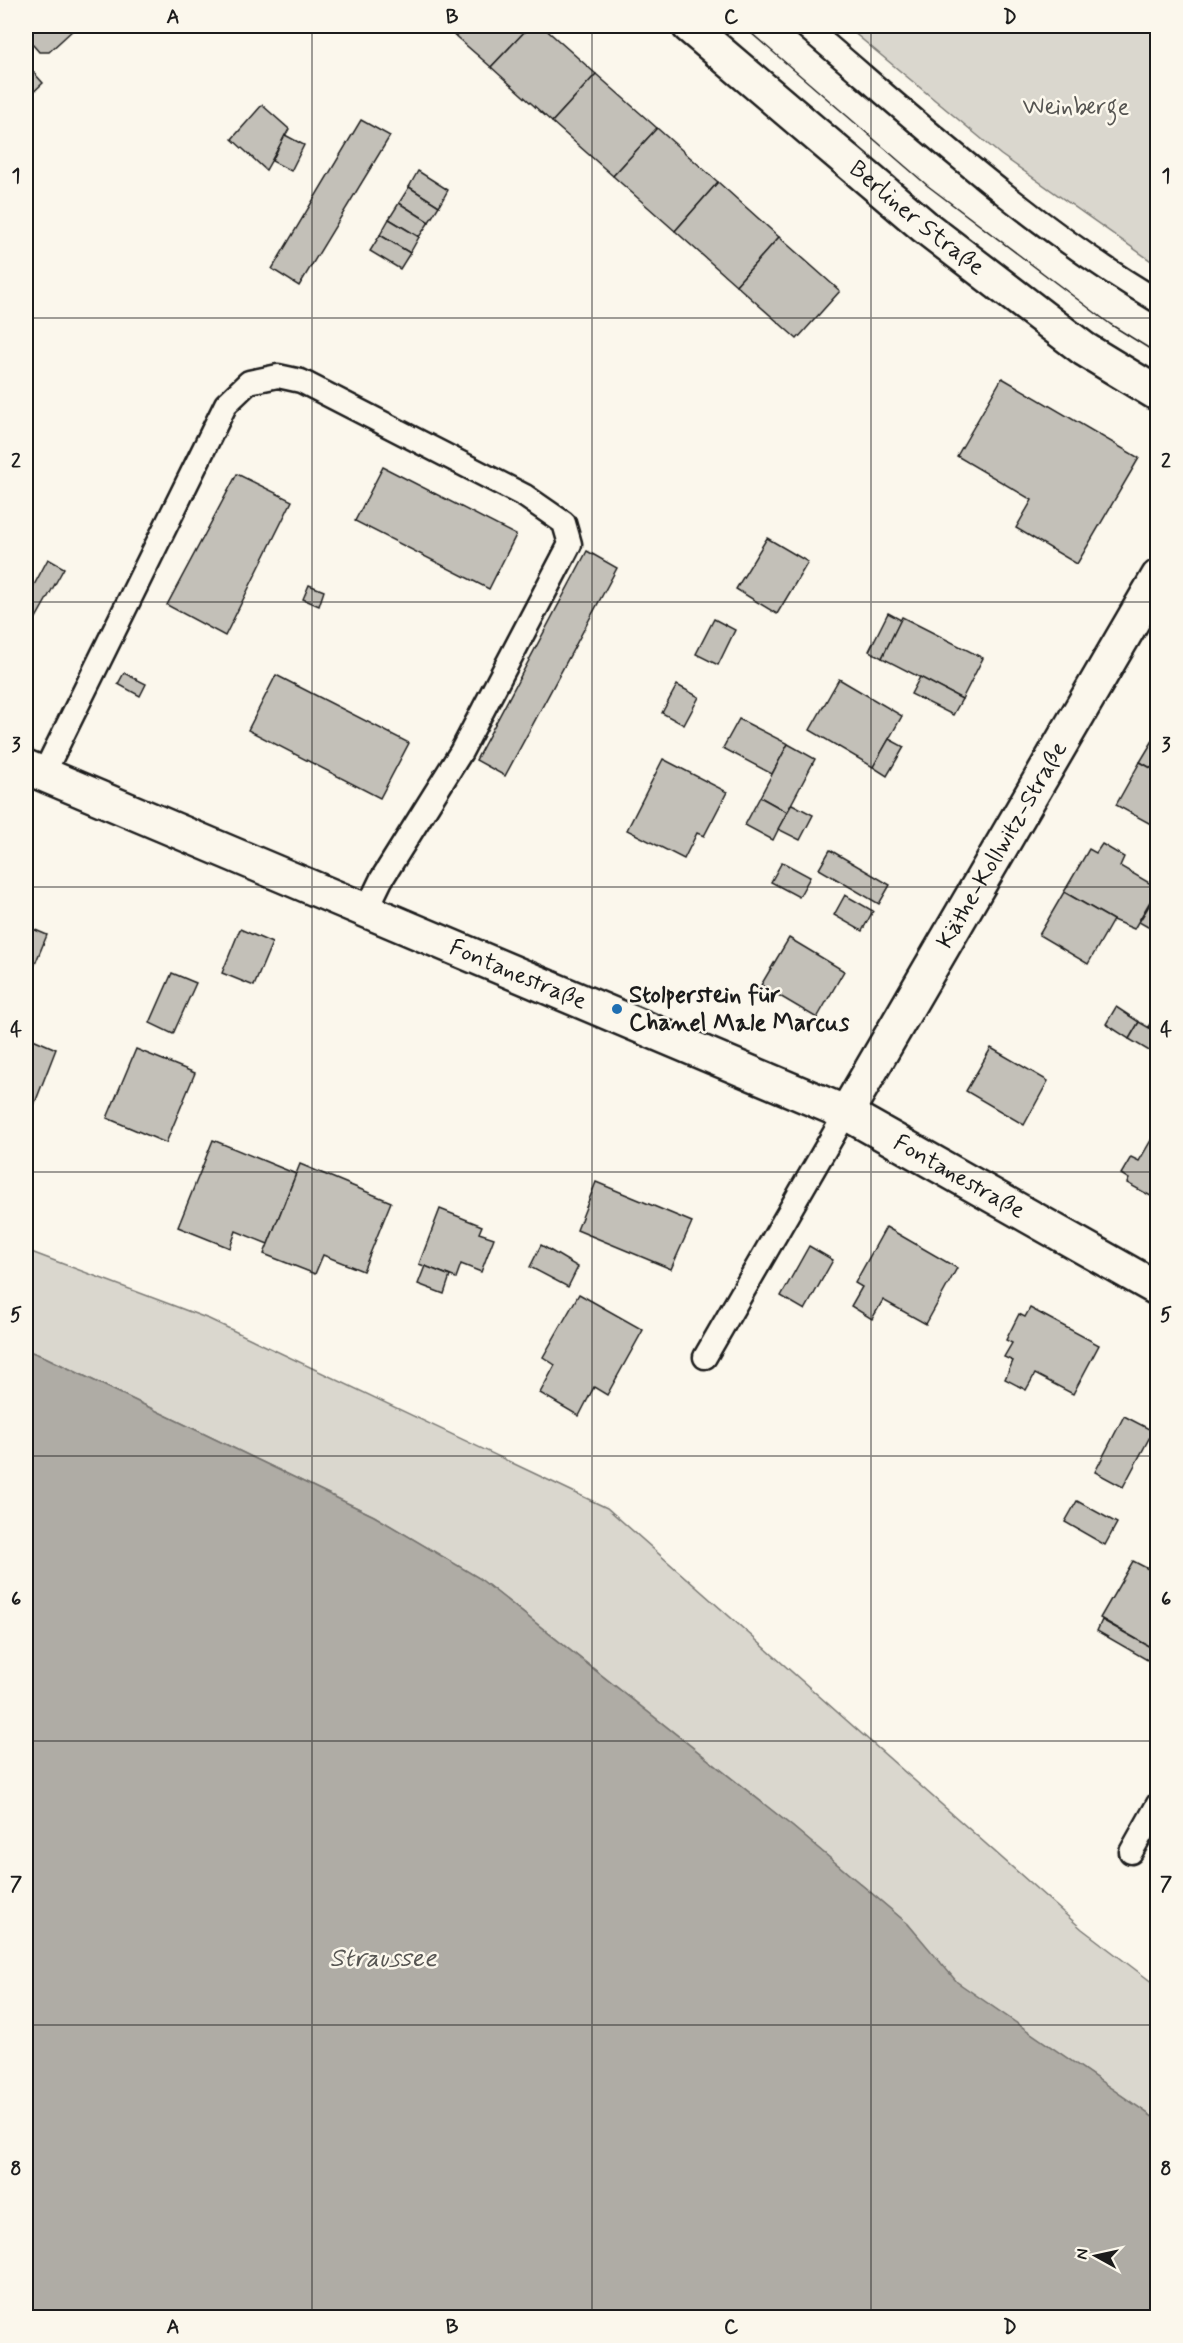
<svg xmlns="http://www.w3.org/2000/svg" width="1183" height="2343" viewBox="0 0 1183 2343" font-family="Mynerve,sans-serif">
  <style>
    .green { fill: #dad7ce; stroke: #7b7a75; stroke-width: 1.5 }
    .water { fill: #afaca5; stroke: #74726e; stroke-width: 1.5 }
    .building { fill: #c3c0b8; stroke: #1c1c1c; stroke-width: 1.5 }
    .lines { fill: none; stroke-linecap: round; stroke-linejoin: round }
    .service-casing { stroke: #1c1c1c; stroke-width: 27 }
    .minor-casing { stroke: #1c1c1c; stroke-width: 38 }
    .tertiary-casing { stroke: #1c1c1c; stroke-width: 38 }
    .service { stroke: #fbf7ec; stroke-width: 22 }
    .minor { stroke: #fbf7ec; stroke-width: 33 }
    .tertiary { stroke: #fbf7ec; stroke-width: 33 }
    .tram { stroke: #1c1c1c; stroke-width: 1.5 }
    .grid { fill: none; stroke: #1c1c1c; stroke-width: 1.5; stroke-opacity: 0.55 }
    .poi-dot { fill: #1f6fb2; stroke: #fbf7ec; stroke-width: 2 }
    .labels { text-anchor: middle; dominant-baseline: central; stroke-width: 5; stroke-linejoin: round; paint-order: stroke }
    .park-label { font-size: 24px; fill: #555451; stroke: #fbf7ec }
    .street-label { font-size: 24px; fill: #1c1c1c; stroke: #fbf7ec }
    .poi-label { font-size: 24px; font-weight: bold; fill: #1c1c1c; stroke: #fbf7ec; text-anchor: start }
    .water-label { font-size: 26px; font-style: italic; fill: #575653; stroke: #fbf7ec }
    .neatline { fill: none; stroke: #1c1c1c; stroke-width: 2 }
    .grid-label { font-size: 20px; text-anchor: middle; font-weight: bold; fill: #1c1c1c }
  </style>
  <rect width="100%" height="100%" fill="#fbf7ec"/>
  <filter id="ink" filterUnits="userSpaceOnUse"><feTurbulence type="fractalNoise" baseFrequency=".0167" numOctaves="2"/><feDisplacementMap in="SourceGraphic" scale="12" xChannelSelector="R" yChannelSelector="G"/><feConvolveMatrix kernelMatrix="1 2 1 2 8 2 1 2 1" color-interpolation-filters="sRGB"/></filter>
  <g filter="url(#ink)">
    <g class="green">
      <polygon points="846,26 1157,26 1157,265 1001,155"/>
      <polygon points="26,1250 209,1319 607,1508 1082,1929 1157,1986 1157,2120 956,1982 908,1924 793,1827 479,1578 374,1516 45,1357 26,1350"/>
    </g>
    <polygon class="water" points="26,1350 45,1357 374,1516 479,1578 793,1827 908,1924 957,1982 1157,2120 1157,2317 26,2317"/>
    <g class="building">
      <polygon points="26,26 73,26 73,30 49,52 39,52 26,37"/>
      <polygon points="444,26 530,26 491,67"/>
      <polygon points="530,26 542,26 596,74 552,122 491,67"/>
      <polygon points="26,64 43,83 26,99"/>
      <polygon points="596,74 657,128 613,176 552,122"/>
      <polygon points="262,105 289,129 266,170 232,139"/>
      <polygon points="361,120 390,136 299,286 272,269"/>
      <polygon points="657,128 718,182 675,231 613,176"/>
      <polygon points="285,135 304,145 291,171 272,161"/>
      <polygon points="418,171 448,190 439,206 409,187"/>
      <polygon points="718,182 779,237 736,285 675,231"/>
      <polygon points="409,187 439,206 429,222 399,203"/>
      <polygon points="399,203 429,222 419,237 389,219"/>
      <polygon points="389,219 419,237 410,253 380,235"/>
      <polygon points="380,235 410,253 400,269 370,251"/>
      <polygon points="779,237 840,291 797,339 736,285"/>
      <polygon points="1002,378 1139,458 1077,564 1016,528 1032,500 957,456"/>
      <polygon points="383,467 516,535 489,589 355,521"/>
      <polygon points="237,474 292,501 225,636 167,605"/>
      <polygon points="767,538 808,562 777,614 736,589"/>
      <polygon points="587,551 617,568 505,776 476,760"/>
      <polygon points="48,559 64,568 36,618 26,611 26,600"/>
      <polygon points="309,585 324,591 319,606 303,599"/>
      <polygon points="888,613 901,620 882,658 869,651"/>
      <polygon points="902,617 983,658 962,699 882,658"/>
      <polygon points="714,619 735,630 718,665 696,654"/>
      <polygon points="124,673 146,684 140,696 118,684"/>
      <polygon points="276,675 409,743 380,798 248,730"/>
      <polygon points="920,677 962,699 953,715 911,694"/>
      <polygon points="839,679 902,716 873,767 810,730"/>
      <polygon points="677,685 699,697 684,725 662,713"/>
      <polygon points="739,719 788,744 772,774 723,748"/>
      <polygon points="1158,732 1158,772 1140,762"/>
      <polygon points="889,739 904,747 887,776 873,767"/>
      <polygon points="788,744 815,759 787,812 760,797"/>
      <polygon points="663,759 727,792 704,836 697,833 684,859 627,830"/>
      <polygon points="1140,762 1158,772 1158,828 1116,805"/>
      <polygon points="760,797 787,812 773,840 745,825"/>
      <polygon points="792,804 813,815 800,840 778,829"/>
      <polygon points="1102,844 1124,857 1120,866 1158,888 1134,929 1113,920 1064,892 1089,849 1096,853"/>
      <polygon points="830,850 890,885 879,904 819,869"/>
      <polygon points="782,862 810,877 799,897 771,882"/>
      <polygon points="1158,891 1158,927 1155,931 1139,922"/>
      <polygon points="1064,892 1113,920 1088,964 1039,935"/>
      <polygon points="845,895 873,911 862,931 834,915"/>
      <polygon points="26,926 47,935 26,986"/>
      <polygon points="240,929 272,943 254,986 222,973"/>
      <polygon points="789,938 844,971 817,1018 761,985"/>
      <polygon points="172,973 196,983 173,1034 150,1023"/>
      <polygon points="1116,1007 1139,1022 1129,1039 1106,1024"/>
      <polygon points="1158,1011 1158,1033 1148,1027"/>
      <polygon points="1139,1022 1158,1033 1156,1055 1129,1039"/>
      <polygon points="26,1036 56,1049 33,1108 26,1105"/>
      <polygon points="991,1048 1048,1081 1024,1125 966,1091"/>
      <polygon points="136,1049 195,1073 166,1143 107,1118"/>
      <polygon points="1158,1128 1158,1200 1127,1183 1129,1179 1121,1174 1131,1157 1139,1161"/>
      <polygon points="213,1140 296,1174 268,1244 236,1231 230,1248 178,1227"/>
      <polygon points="300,1164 391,1202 363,1271 323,1255 315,1274 264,1254"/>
      <polygon points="596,1182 692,1222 671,1269 577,1230"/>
      <polygon points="440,1209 482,1226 479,1233 494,1238 481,1272 461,1264 456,1278 419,1264"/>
      <polygon points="886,1227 957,1268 926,1324 883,1300 872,1319 851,1306 862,1287 855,1283"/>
      <polygon points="541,1245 578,1267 568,1287 530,1267"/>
      <polygon points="809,1246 833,1260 805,1310 781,1296"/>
      <polygon points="425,1266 450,1276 444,1294 418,1284"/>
      <polygon points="579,1294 643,1330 607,1395 594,1387 579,1416 540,1393 555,1365 543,1357"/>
      <polygon points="1030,1308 1099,1345 1073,1394 1035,1374 1026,1390 1005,1379 1013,1361 1004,1357 1012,1343 1006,1340 1019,1314 1025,1317"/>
      <polygon points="1124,1416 1153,1431 1123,1487 1095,1472"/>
      <polygon points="1077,1501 1117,1523 1105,1545 1065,1522"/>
      <polygon points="1133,1561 1158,1574 1158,1635 1150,1647 1100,1618"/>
      <polygon points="1102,1620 1150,1647 1158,1635 1158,1661 1156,1665 1097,1631"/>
    </g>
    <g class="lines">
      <defs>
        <g id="service">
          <path d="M805 26C917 121 1030 226 1158 301"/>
          <polyline points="43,775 226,404 249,382 278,376 301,381 525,496 564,523 570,544 461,752 381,880 366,911"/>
          <polyline points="705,1357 846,1113"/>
          <polyline points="1131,1852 1158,1804"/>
        </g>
        <g id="minor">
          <path id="s1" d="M26 767 846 1113 1158 1289"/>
          <path id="s2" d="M846 1113 1158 577"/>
        </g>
        <g id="tertiary">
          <path id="s3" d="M689 26 925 227 1084 349 1158 394"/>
        </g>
      </defs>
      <use href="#service" class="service-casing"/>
      <use href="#minor" class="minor-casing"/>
      <use href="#tertiary" class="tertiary-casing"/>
      <use href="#service" class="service"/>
      <use href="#minor" class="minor"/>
      <use href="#tertiary" class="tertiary"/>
      <polyline class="tram" points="743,26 928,186 1110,324 1158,354"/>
    </g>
  </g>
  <path class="grid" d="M312 26V2318M592 26V2318M871 26V2318M26 318H1158M26 602H1158M26 887H1158M26 1172H1158M26 1456H1158M26 1741H1158M26 2025H1158"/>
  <circle class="poi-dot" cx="617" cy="1009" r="6"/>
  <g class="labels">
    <g class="park-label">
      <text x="1076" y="107">Weinberge</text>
    </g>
    <g class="street-label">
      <text stroke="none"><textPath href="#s3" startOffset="298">Berliner Straße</textPath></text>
      <text stroke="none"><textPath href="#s2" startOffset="310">Käthe-Kollwitz-Straße</textPath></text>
      <text stroke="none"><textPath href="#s1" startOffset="534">Fontanestraße</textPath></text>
      <text stroke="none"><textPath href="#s1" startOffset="1020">Fontanestraße</textPath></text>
    </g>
    <g class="poi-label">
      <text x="629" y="995">Stolperstein für<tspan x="629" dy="28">Chanel Male Marcus</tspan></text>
    </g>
    <g class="water-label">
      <text x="383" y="1959">Straussee</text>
    </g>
  </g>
  <rect width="1183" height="2343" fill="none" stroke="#fbf7ec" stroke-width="66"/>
  <g transform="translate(1096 2256) rotate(278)" stroke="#fbf7ec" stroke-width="4.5" paint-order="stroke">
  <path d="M0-4.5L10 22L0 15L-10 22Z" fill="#1c1c1c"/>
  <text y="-9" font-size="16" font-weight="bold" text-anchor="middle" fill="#1c1c1c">N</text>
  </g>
  <rect x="33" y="33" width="1117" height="2277" class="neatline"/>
  <g class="grid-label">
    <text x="173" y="23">A</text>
    <text x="452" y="23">B</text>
    <text x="731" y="23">C</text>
    <text x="1010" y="23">D</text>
    <text x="16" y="182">1</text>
    <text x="1166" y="182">1</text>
    <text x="16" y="467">2</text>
    <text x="1166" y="467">2</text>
    <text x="16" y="751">3</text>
    <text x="1166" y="751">3</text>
    <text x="16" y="1036">4</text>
    <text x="1166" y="1036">4</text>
    <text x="16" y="1321">5</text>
    <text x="1166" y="1321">5</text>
    <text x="16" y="1605">6</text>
    <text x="1166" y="1605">6</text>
    <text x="16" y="1890">7</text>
    <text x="1166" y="1890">7</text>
    <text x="16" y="2175">8</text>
    <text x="1166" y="2175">8</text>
    <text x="173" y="2333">A</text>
    <text x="452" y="2333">B</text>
    <text x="731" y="2333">C</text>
    <text x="1010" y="2333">D</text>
  </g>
</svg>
